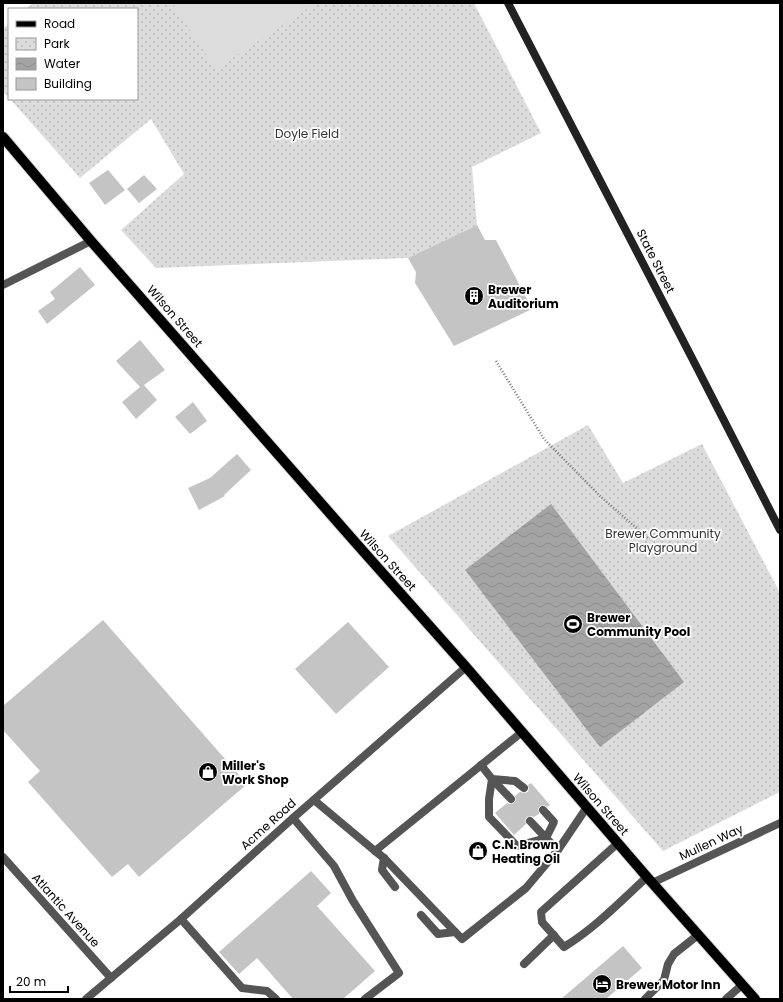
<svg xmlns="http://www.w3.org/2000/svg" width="783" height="1002" viewBox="0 0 783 1002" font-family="Poppins,sans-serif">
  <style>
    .park { fill: url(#park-dots) }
    .pitch { fill: #dcdcdc }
    .water { fill: url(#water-waves) }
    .building { fill: #c4c4c4 }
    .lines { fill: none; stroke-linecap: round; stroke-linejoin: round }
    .primary-casing { stroke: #dbdbdb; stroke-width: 12 }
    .path { stroke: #777; stroke-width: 2.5; stroke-dasharray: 1 2; stroke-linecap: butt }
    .service { stroke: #555; stroke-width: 8 }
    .minor { stroke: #555; stroke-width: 8 }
    .secondary { stroke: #222; stroke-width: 8 }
    .primary { stroke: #000; stroke-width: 10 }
    .labels { text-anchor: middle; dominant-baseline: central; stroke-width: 3.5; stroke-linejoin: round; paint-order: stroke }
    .park-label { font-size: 12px; fill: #333; stroke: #fff }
    .street-label { font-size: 12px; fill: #000; stroke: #fff }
    .poi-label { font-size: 12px; font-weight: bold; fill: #000; stroke: #fff; text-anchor: start }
  </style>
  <defs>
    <pattern id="park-dots" width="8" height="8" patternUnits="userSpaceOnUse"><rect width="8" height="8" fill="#dcdcdc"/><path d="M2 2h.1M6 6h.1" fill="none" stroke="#bbb" stroke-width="1.8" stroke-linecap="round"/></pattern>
    <pattern id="water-waves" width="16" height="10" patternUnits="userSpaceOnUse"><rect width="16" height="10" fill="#a3a3a3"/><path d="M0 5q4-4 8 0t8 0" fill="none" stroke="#8b8b8b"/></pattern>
  </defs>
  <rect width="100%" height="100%" fill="#fff"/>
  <g class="park">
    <polygon points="33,3 474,3 541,133 472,167 477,225 408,258 156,268 121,230 184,174 151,119 80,178 10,99 137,99 137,9 26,9"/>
    <polygon points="9,23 9,98 3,91 3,29"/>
    <polygon points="588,425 623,483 702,444 780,593 780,792 663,851 388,536"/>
  </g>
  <polygon class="pitch" points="172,3 316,3 216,69"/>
  <polygon class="water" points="551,504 684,682 600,747 465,570"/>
  <g class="building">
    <polygon points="108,170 125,190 105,205 89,183"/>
    <polygon points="144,175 157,189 139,203 127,189"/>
    <polygon points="477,225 485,240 496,240 532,309 454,346 415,283 416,272 408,258"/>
    <polygon points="80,267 95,285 47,324 38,311 55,299 50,292"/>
    <polygon points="140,340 165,370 144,385 157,400 136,419 122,402 140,387 116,361"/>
    <polygon points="193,402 207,421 190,434 175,417"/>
    <polygon points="237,454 251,470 224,495 225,496 199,510 188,488 210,478"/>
    <polygon points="103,620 247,784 139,877 128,864 112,877 28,782 40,771 3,730 3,706"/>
    <polygon points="348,622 389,667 336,714 295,669"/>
    <polygon points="531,783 550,805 547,807 544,805 540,806 538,809 539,814 534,817 531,816 527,817 525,820 526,824 514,835 495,813 507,803 510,804 514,803 516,800 515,796 520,792 524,793 528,792 529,788 528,785"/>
    <polygon points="311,871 331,893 317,906 375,971 343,999 293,999 257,958 239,974 219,952"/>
    <polygon points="623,946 642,968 606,999 561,999"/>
  </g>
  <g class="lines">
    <defs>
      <polyline id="primary" points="3,137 91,241 355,542 466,667 647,877 755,999"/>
    </defs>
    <use href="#primary" class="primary-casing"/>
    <polyline class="path" points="496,361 544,439 600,496 648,538"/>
    <g class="service">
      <polyline points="481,765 492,779 511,799"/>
      <polyline points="524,788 515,781 492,779 489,799 489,817 517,846 546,838 530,821"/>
      <polyline points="314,800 375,851 522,732"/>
      <polyline points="543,810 554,822 546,838 558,850"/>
      <polyline points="293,818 334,866 353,901 399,973 365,999"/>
      <path d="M618 843 541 912 542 922 564 947C595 928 621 901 647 877"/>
      <polyline points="375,851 384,858 462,939 526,888 558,850 587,807"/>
      <polyline points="384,858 382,870 395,887"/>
      <polyline points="421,915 438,934 455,932"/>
      <polyline points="181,919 242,988 267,991 276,999"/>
      <polyline points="524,964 554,935"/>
      <polyline points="645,999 664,980 668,964 674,954 698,935"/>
    </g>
    <g class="minor">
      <polyline points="3,285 91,241"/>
      <polyline points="3,857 111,978"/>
      <polyline points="652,883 780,823"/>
      <polyline points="86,999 181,919 293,818 466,667"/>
      <polyline points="726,999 742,985"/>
    </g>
    <polyline class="secondary" points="508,3 692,358 780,530"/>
    <use href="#primary" class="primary"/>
  </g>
  <defs>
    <symbol id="building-disc" viewBox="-11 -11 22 22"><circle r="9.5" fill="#000" stroke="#fff"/><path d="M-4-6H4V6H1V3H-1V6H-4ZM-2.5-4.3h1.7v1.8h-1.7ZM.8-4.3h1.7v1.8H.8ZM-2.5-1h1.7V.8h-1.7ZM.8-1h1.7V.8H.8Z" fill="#fff"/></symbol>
    <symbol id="stadium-disc" viewBox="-11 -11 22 22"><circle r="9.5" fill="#000" stroke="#fff"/><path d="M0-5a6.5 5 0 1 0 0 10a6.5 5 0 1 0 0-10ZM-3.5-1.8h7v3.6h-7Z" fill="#fff"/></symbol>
    <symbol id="shop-disc" viewBox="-11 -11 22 22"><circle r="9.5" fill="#000" stroke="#fff"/><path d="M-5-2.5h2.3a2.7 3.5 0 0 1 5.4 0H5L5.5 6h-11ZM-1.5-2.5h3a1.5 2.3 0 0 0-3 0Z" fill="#fff"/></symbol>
    <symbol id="hotel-disc" viewBox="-11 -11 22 22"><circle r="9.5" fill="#000" stroke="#fff"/><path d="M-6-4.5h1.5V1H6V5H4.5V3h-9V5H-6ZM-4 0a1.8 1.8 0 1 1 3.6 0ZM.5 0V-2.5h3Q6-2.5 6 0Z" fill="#fff"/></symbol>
  </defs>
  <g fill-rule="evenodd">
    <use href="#building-disc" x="463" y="285" width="22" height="22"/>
    <use href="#stadium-disc" x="562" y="613" width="22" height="22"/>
    <use href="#shop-disc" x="197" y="761" width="22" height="22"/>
    <use href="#shop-disc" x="467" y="840" width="22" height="22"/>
    <use href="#hotel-disc" x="591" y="973" width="22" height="22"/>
  </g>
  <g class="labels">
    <g class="park-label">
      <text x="307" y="133">Doyle Field</text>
      <text x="663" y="533">Brewer Community<tspan x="663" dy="14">Playground</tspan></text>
    </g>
    <g class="street-label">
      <text transform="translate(656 261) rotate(63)">State Street</text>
      <text transform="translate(175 316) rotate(49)">Wilson Street</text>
      <text transform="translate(388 560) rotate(48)">Wilson Street</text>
      <text transform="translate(601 804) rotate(49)">Wilson Street</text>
      <text transform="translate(268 824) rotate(-42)">Acme Road</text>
      <text transform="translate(711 842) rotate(-25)">Mullen Way</text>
      <text transform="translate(66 910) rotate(48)">Atlantic Avenue</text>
    </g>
    <g class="poi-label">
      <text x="488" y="289">Brewer<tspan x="488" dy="14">Auditorium</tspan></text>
      <text x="587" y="617">Brewer<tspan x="587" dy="14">Community Pool</tspan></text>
      <text x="222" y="765">Miller's<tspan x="222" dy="14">Work Shop</tspan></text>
      <text x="492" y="844">C.N. Brown<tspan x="492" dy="14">Heating Oil</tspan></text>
      <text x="616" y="984">Brewer Motor Inn</text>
    </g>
  </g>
  <rect width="783" height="1002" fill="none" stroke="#000000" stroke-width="8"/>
  <rect x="8" y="8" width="130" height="92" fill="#ffffff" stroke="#999999"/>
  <rect x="16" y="21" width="20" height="6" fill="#000000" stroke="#999999"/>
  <text x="44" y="28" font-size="12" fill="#000000">Road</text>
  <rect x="16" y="38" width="20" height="12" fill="url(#park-dots)" stroke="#999999"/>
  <text x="44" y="48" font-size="12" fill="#000000">Park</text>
  <rect x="16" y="58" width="20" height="12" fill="url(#water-waves)" stroke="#999999"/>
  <text x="44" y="68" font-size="12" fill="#000000">Water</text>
  <rect x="16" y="78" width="20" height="12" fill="#c4c4c4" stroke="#999999"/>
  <text x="44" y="88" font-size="12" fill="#000000">Building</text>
  <path d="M10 986v6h58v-6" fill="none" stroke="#000000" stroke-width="2"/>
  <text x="16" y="986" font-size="12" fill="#000000" stroke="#ffffff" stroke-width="3" paint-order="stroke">20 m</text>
</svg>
